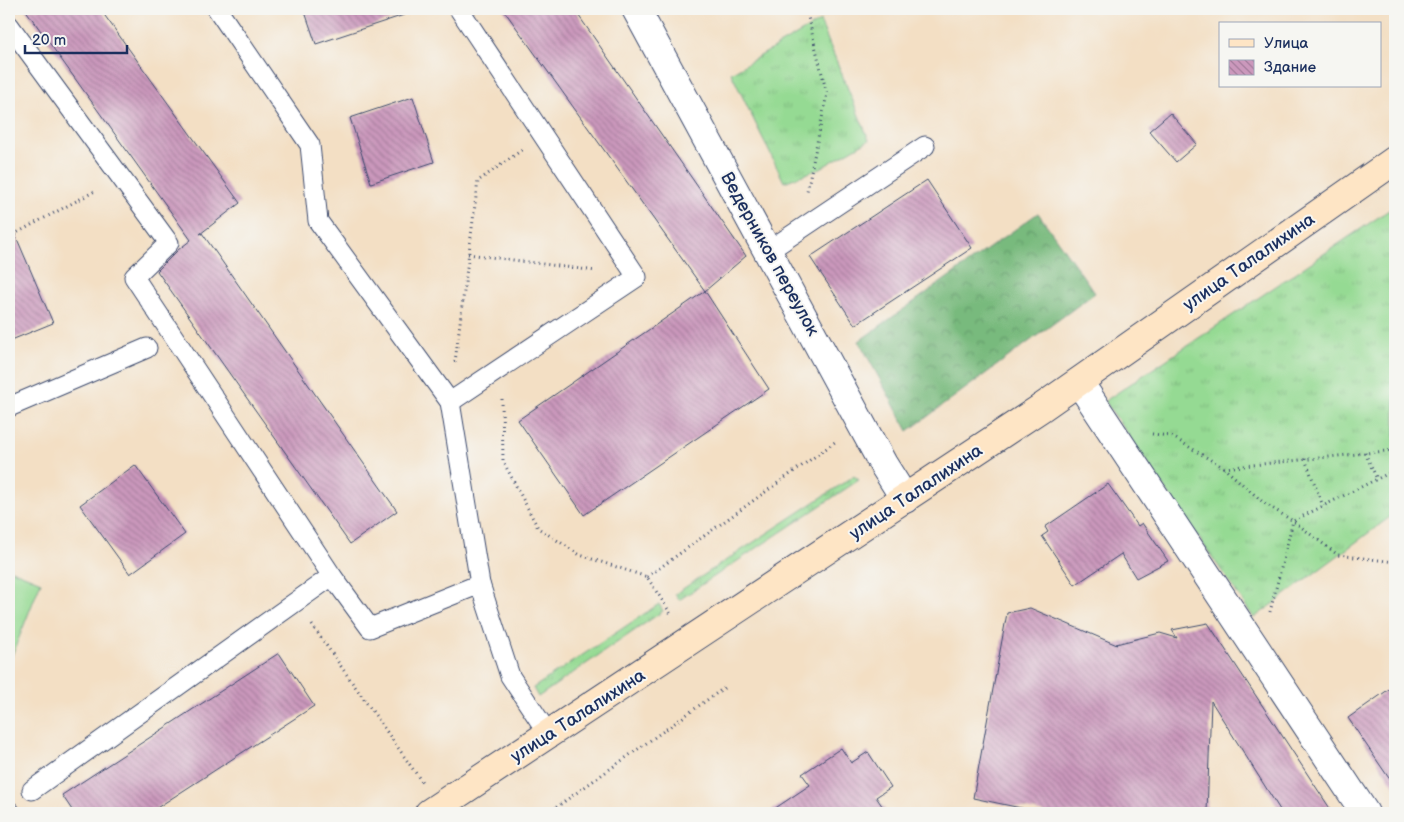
<svg xmlns="http://www.w3.org/2000/svg" width="1404" height="822" viewBox="0 0 1404 822" font-family="'Balsamiq Sans',sans-serif">
  <style>
    .grass { fill: url(#grass-tufts); stroke: #588478 }
    .forest { fill: url(#forest-crowns); stroke: #4a746e }
    .garden { fill: #95da93; stroke: #588478 }
    .building { fill: url(#building-back-hatch) }
    .lines { fill: none; stroke-linecap: round; stroke-linejoin: round }
    .lane-casing { stroke: #3b496d; stroke-width: 21 }
    .street-casing { stroke: #3b496d; stroke-width: 30 }
    .secondary-casing { stroke: #3b496d; stroke-width: 30 }
    .path { stroke: #3b496d; stroke-width: 3; stroke-dasharray: 1 4; stroke-linecap: butt }
    .lane { stroke: #fff; stroke-width: 19 }
    .street { stroke: #fff; stroke-width: 28 }
    .secondary { stroke: #fee5c5; stroke-width: 28 }
    .labels { text-anchor: middle; dominant-baseline: central; stroke-width: 4; stroke-linejoin: round; paint-order: stroke }
    .street-label { font-size: 18px; fill: #1b2f5e; stroke: #f6f6f2 }
  </style>
  <defs>
    <pattern id="grass-tufts" width="24" height="20" patternUnits="userSpaceOnUse" patternTransform="scale(1.25)"><rect width="24" height="20" fill="#95da93"/><path d="M3 7l-1-3M5 7V3M7 7l1-3M15 17l-1-3M17 17v-4M19 17l1-3" fill="none" stroke="#80bb81"/></pattern>
    <pattern id="forest-crowns" width="20" height="18" patternUnits="userSpaceOnUse" patternTransform="scale(1.25)"><rect width="20" height="18" fill="#78ba7d"/><path d="M2 6a3 3 0 1 1 6 0M12 15a3 3 0 1 1 6 0" fill="none" stroke="#62986a"/></pattern>
    <pattern id="building-back-hatch" width="6" height="6" patternUnits="userSpaceOnUse" patternTransform="scale(1.25)"><rect width="6" height="6" fill="#cb98bc"/><path d="M-1 5l2 2M0 0l6 6M5-1l2 2" fill="none" stroke="#a47c9c"/></pattern>
  </defs>
  <rect width="100%" height="100%" fill="#f6f6f2"/>
  <filter id="ink" filterUnits="userSpaceOnUse"><feTurbulence type="fractalNoise" baseFrequency=".02" numOctaves="2"/><feDisplacementMap in="SourceGraphic" scale="10" xChannelSelector="R" yChannelSelector="G"/><feConvolveMatrix kernelMatrix="1 2 1 2 8 2 1 2 1" color-interpolation-filters="sRGB"/></filter>
  <filter id="wash" filterUnits="userSpaceOnUse"><feTurbulence type="fractalNoise" baseFrequency=".0096" numOctaves="4" result="noise"/><feDisplacementMap in="SourceGraphic" scale="20" xChannelSelector="R" yChannelSelector="G"/><feGaussianBlur stdDeviation="1.12" result="paint"/><feColorMatrix in="noise" values="0 0 0 0 0 0 0 0 0 0 0 0 0 0 0 0 0 1.4 0 .05"/><feComposite in="paint" operator="in"/></filter>
  <g filter="url(#wash)">
    <rect width="100%" height="100%" fill="#f3dfc4"/>
    <g class="grass">
      <polygon points="820,21 869,140 819,169 784,182 731,73"/>
      <polygon points="1395,206 1395,516 1390,517 1254,618 1105,401"/>
      <polygon points="854,476 859,480 679,600 675,594"/>
      <polygon points="659,604 663,611 538,697 533,688"/>
    </g>
    <polygon class="forest" points="1038,213 1095,293 908,431 859,341"/>
    <polygon class="garden" points="9,569 41,582 9,663"/>
    <g id="blocks">
      <g class="building">
        <polygon points="25,9 100,9 240,203 200,234 202,233 397,511 350,544 157,271 178,250 191,240"/>
        <polygon points="304,9 406,9 407,14 316,44"/>
        <polygon points="503,9 574,9 746,256 705,291"/>
        <polygon points="413,97 434,162 371,183 350,118"/>
        <polygon points="1170,113 1197,144 1176,162 1149,131"/>
        <polygon points="927,180 972,248 855,325 810,257"/>
        <polygon points="9,220 53,323 9,341"/>
        <polygon points="705,291 769,389 584,515 518,420"/>
        <polygon points="135,465 185,534 130,574 80,505"/>
        <polygon points="1108,484 1138,526 1142,523 1168,561 1136,578 1121,554 1075,585 1042,536 1048,532 1045,527"/>
        <polygon points="1030,608 1117,645 1116,644 1160,633 1177,638 1172,630 1208,623 1333,813 1282,813 1211,701 1207,813 1045,813 973,798 1007,613"/>
        <polygon points="279,653 314,706 149,813 74,813 62,795"/>
        <polygon points="1395,685 1395,787 1348,718"/>
        <polygon points="841,748 851,763 868,752 891,787 876,797 887,813 768,813 810,785 802,774"/>
      </g>
    </g>
  </g>
  <g filter="url(#ink)">
    <use href="#blocks" fill-opacity="0" stroke="#3b496d" stroke-width="1"/>
    <g class="lines">
      <defs>
        <g id="lane">
          <polyline points="217,9 310,145 318,221 450,402 480,584 510,676 549,735"/>
          <polyline points="9,25 169,243 134,277 332,576 370,628 480,584"/>
          <polyline points="768,251 925,146"/>
          <polyline points="450,402 637,277 459,9"/>
          <polyline points="9,407 147,348"/>
          <polyline points="32,790 332,576"/>
          <polyline points="9,811 11,813"/>
        </g>
        <g id="street">
          <polyline points="636,9 883,464 905,499"/>
          <polyline points="1079,382 1365,813"/>
        </g>
        <polyline id="secondary" points="429,813 1041,408 1395,160"/>
      </defs>
      <use href="#lane" class="lane-casing"/>
      <use href="#street" class="street-casing"/>
      <use href="#secondary" class="secondary-casing"/>
      <g class="path">
        <polyline points="806,9 827,94 807,191"/>
        <polyline points="9,237 97,190"/>
        <polyline points="468,254 596,271"/>
        <polyline points="455,362 478,181 522,150"/>
        <polyline points="502,399 503,461 538,528 580,555 647,577 671,614"/>
        <polyline points="1152,434 1171,436 1224,468 1264,503 1293,521 1338,555 1395,562"/>
        <polyline points="1365,453 1377,479"/>
        <polyline points="1305,459 1323,506"/>
        <polyline points="1224,468 1395,450"/>
        <polyline points="647,577 835,442"/>
        <polyline points="1270,612 1293,521 1395,470"/>
        <polyline points="312,625 422,782"/>
        <polyline points="548,813 724,688"/>
      </g>
      <use href="#lane" class="lane"/>
      <use href="#street" class="street"/>
      <use href="#secondary" class="secondary"/>
    </g>
  </g>
  <g class="labels">
    <g class="street-label">
      <text transform="translate(770 254) rotate(61)">Ведерников переулок</text>
      <text transform="translate(1249 262) rotate(-35)">улица Талалихина</text>
      <text transform="translate(916 492) rotate(-34)">улица Талалихина</text>
      <text transform="translate(578 716) rotate(-33)">улица Талалихина</text>
    </g>
  </g>
  <rect width="1404" height="822" fill="none" stroke="#f6f6f2" stroke-width="30"/>
  <rect x="1219" y="22" width="162" height="65" fill="#f6f6f2" stroke="#9ea6b7"/>
  <rect x="1229" y="39" width="25" height="8" fill="#fee5c5" stroke="#9ea6b7"/>
  <text x="1264" y="48" font-size="15" fill="#1b2f5e">Улица</text>
  <rect x="1229" y="60" width="25" height="15" fill="url(#building-back-hatch)" stroke="#9ea6b7"/>
  <text x="1264" y="72" font-size="15" fill="#1b2f5e">Здание</text>
  <path d="M25 45v8h102v-8" fill="none" stroke="#1b2f5e" stroke-width="2.5"/>
  <text x="32" y="45" font-size="15" fill="#1b2f5e" stroke="#f6f6f2" stroke-width="4" paint-order="stroke">20 m</text>
</svg>
